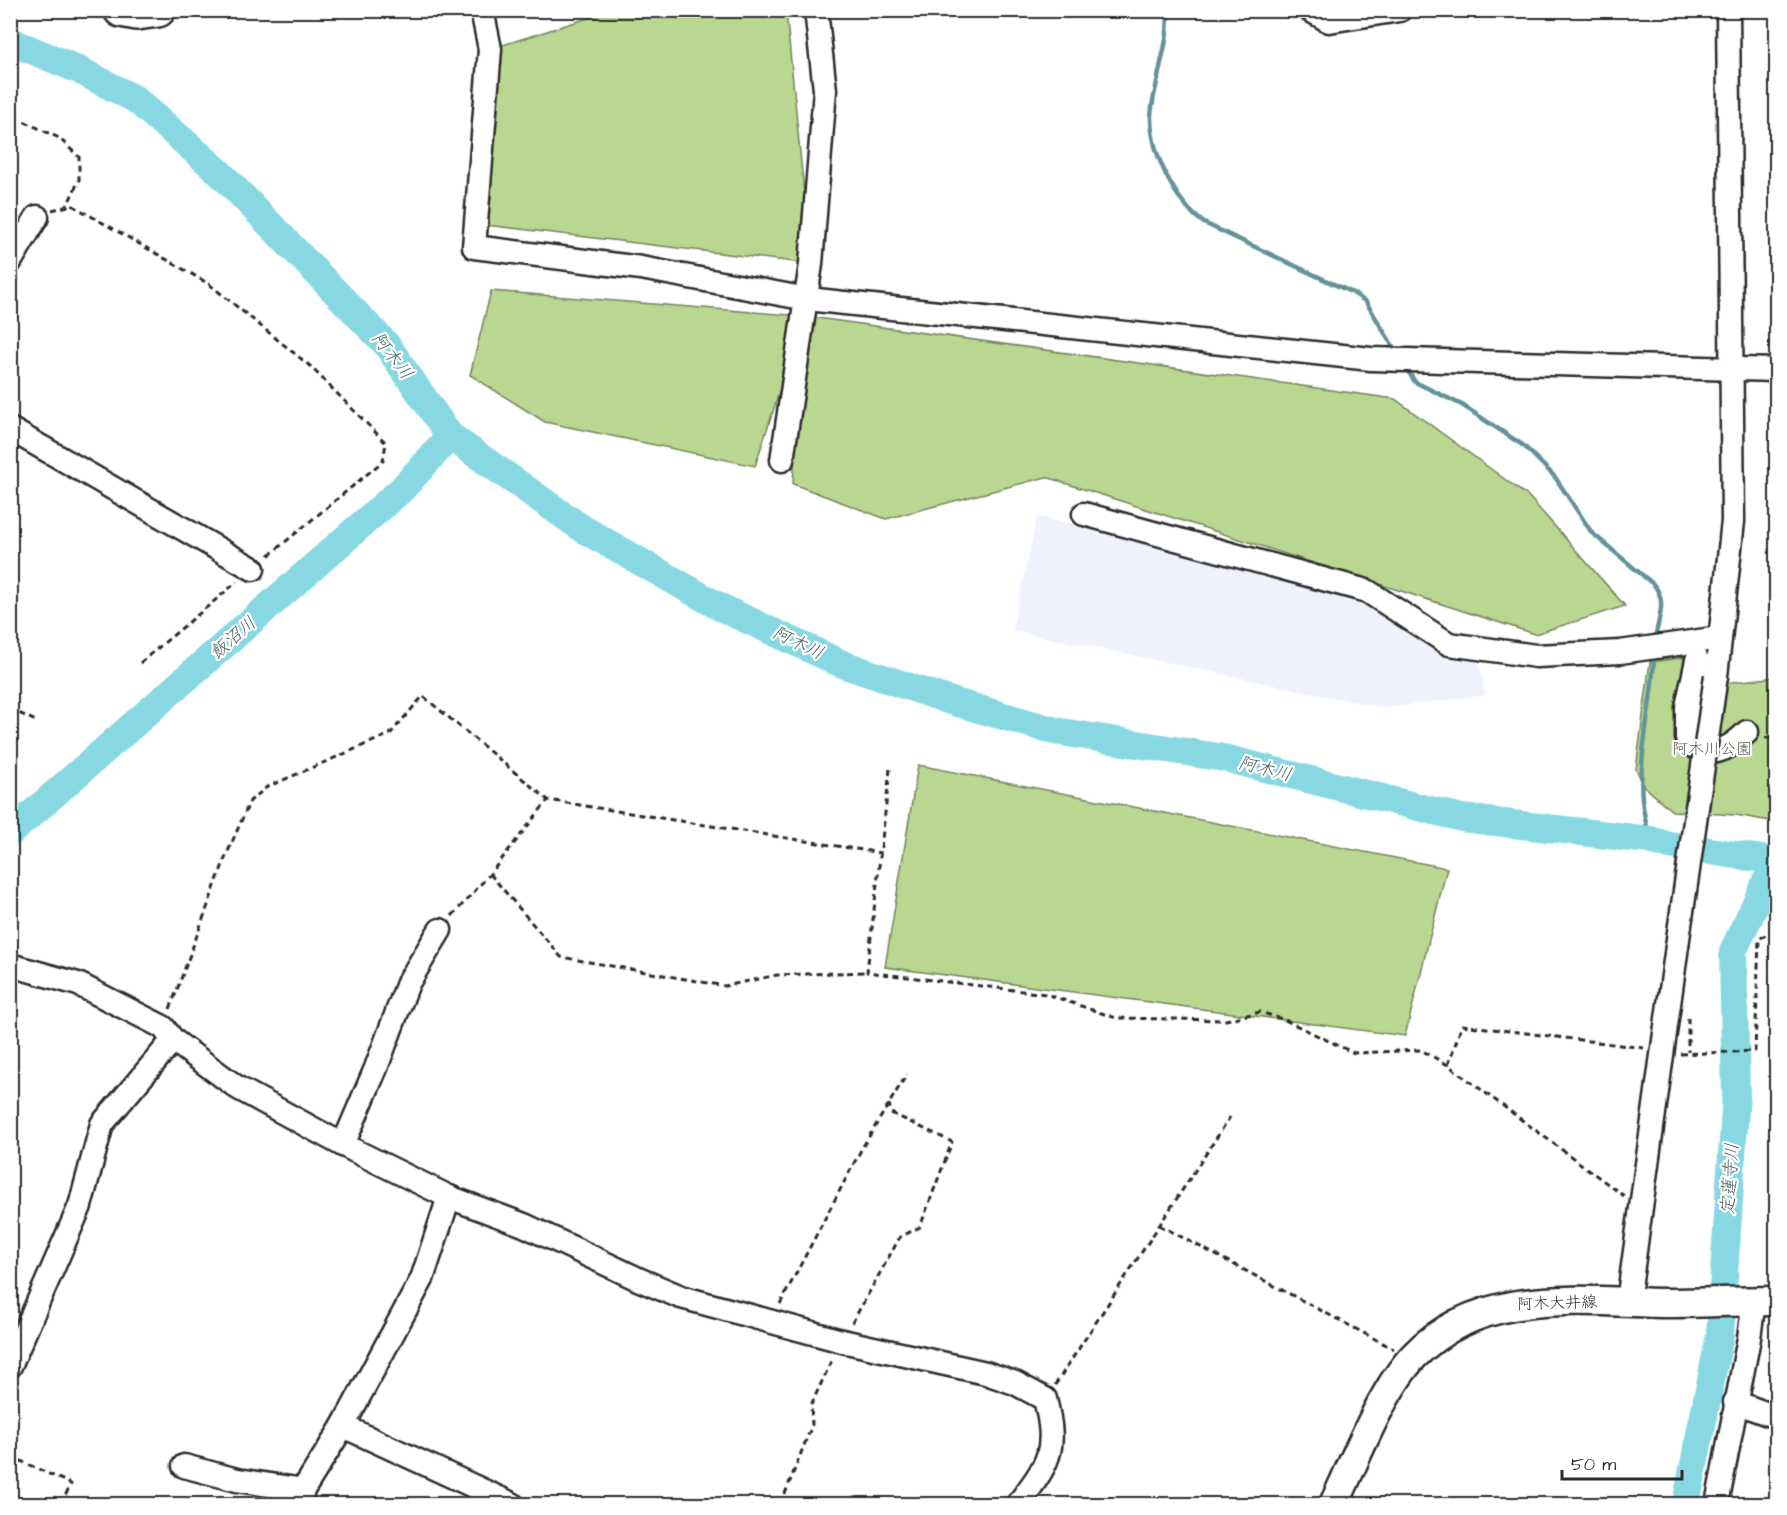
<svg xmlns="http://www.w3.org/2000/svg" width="1787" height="1515" viewBox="0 0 1787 1515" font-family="'Architects Daughter','Klee One',sans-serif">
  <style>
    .built { fill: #eff1fd }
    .green { fill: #b9d790; stroke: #72815e; stroke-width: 1.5 }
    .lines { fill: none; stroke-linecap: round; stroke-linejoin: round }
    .stream { stroke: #629399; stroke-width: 4.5 }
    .river { stroke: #87d8e3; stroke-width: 28 }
    .minor-casing { stroke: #2b2b2b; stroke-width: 27 }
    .major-casing { stroke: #2b2b2b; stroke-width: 33 }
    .highway-casing { stroke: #2b2b2b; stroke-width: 38 }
    .path { stroke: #2b2b2b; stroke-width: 3; stroke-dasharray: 6 4.5; stroke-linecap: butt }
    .minor { stroke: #fff; stroke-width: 22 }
    .major { stroke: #fff; stroke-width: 28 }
    .highway { stroke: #fff; stroke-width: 33 }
    .minor-bridge-casing { stroke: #2b2b2b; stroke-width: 27; stroke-linecap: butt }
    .minor-bridge { stroke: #fff; stroke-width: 22 }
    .labels { text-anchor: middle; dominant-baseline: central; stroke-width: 4.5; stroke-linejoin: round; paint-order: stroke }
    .park-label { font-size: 16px; fill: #565f49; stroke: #fff }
    .street-label { font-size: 16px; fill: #2b2b2b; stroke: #fff }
    .water-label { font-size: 18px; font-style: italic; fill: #475f62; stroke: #fff }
  </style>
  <rect width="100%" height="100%" fill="#fff"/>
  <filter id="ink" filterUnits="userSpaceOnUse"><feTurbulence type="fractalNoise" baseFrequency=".0167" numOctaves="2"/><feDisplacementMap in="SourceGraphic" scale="12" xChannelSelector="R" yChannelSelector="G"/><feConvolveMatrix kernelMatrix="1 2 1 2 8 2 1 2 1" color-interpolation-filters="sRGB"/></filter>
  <g filter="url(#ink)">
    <polygon class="built" points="1037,517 1247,559 1367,591 1479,663 1485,695 1385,708 1012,630"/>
    <g class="green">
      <polygon points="610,11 786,11 811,264 486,225 490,49"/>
      <polygon points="491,291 803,316 1395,399 1529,497 1625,606 1535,634 1046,477 886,519 793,484 803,320 755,466 545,422 470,375"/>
      <polygon points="1702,655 1697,686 1776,677 1776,822 1736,815 1672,811 1644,786 1636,769 1650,662"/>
      <polygon points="918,765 1447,868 1405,1036 885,967"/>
    </g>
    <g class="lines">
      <g class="stream">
        <path d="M1167 10C1170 35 1162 54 1158 78 1155 91 1151 106 1151 119 1152 155 1175 202 1204 223L1353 293 1366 302 1397 353"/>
        <path d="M1406 368 1415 382 1462 405 1524 446 1555 477 1592 533 1653 584C1669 601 1657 620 1655 641"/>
        <path d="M1650 840C1647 826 1643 812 1642 799 1638 753 1653 702 1654 655"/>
      </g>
      <g class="river">
        <polyline points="10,41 77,69 135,99 218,171 386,344 450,436 583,529 720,607 842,664 948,700 1055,731 1224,758 1462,818 1650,840 1663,844 1776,861"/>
        <polyline points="10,833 402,489 450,436"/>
        <polyline points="1686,1504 1720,1335 1736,1095 1733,951 1776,861"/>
      </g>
      <defs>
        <g id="minor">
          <polyline points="482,10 490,49 474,247 641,268 807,299 1371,359 1776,370"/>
          <polyline points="1310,10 1329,21 1400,10"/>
          <polyline points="10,262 37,217"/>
          <polyline points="10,429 253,569"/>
          <polyline points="782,460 811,264 825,90 816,10"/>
          <polyline points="1084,514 1367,591 1449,644 1536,656 1620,652 1720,638"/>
          <path d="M1697 660 1687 707V738C1705 763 1729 750 1747 732"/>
          <polyline points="1716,676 1733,521 1728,10"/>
          <path d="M10 965 78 984 163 1027 173 1040 238 1088 343 1145 449 1197 524 1225 638 1279 681 1297 842 1341 986 1373 1015 1383 1045 1399C1058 1451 1049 1463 1018 1504"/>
          <polyline points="343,1145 376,1068 408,983 440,930"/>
          <polyline points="1628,1302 1677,946"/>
          <polyline points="10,1366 80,1206 102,1124 173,1040"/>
          <polyline points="1735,1402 1776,1417"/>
          <polyline points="343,1426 512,1504"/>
          <polyline points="184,1466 237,1480 303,1490"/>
          <polyline points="298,1504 303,1490 343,1426 422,1279 449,1197"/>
          <polyline points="1717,1504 1749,1338 1754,1301"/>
        </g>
        <path id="major" d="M1334 1504C1355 1461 1381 1391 1414 1356 1479 1288 1577 1301 1663 1303 1701 1303 1739 1301 1776 1301"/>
        <polyline id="highway" points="121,10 137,13 158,10"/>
      </defs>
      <use href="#minor" class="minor-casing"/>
      <use href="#major" class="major-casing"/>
      <use href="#highway" class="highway-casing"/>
      <g class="path">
        <polyline points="15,117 59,138 79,157 79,180 67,206"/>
        <polyline points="52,210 72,205 209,284 310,366 386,443 383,461 267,557"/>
        <polyline points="140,663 237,582"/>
        <polyline points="10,709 38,722"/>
        <polyline points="1765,738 1776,737"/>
        <polyline points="890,769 867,972 1046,994 1116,1018 1226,1020 1260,1012 1285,1020 1354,1053 1421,1050 1448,1065 1624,1196"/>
        <polyline points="490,874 561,957 725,986 777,975 867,972"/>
        <polyline points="452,916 490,874 548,800"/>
        <polyline points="170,1009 226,856 250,801 267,787 390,734 423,696 548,800 881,853"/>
        <polyline points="1688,1018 1688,1052"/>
        <polyline points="1680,1054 1755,1051 1759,939 1776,929"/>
        <polyline points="1448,1065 1462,1025 1644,1048"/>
        <polyline points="1159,1225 1394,1349"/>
        <polyline points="780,1304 862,1148 907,1074"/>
        <polyline points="852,1323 900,1237 920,1227 952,1142 891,1113 889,1104"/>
        <polyline points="1055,1385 1230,1117"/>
        <polyline points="10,1456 71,1484 61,1504"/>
        <polyline points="781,1504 812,1425 811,1405 833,1358"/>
      </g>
      <use href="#minor" class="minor"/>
      <use href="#major" class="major"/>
      <use href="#highway" class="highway"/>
      <defs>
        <polyline id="minor-bridge" points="1677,946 1716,676"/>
      </defs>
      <use href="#minor-bridge" class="minor-bridge-casing"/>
      <use href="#minor-bridge" class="minor-bridge"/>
    </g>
  </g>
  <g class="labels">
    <g class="park-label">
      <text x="1712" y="749">阿木川公園</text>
    </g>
    <g class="street-label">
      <text transform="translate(1557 1303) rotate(-2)">阿木大井線</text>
    </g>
    <g class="water-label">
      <text transform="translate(392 356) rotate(52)">阿木川</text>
      <text transform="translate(233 638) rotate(-41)">飯沼川</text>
      <text transform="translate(798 643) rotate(25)">阿木川</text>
      <text transform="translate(1265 769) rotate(14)">阿木川</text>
      <text transform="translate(1730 1179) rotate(-86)">定蓮寺川</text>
    </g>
  </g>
  <rect width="1787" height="1515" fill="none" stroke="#fff" stroke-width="36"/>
  <rect x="18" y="18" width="1751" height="1479" fill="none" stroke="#2b2b2b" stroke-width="2" filter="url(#ink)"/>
  <path d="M1562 1470v9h120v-9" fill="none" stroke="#2b2b2b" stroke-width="3"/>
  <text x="1571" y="1470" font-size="18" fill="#2b2b2b" stroke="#ffffff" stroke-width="4.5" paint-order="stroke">50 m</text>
</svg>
